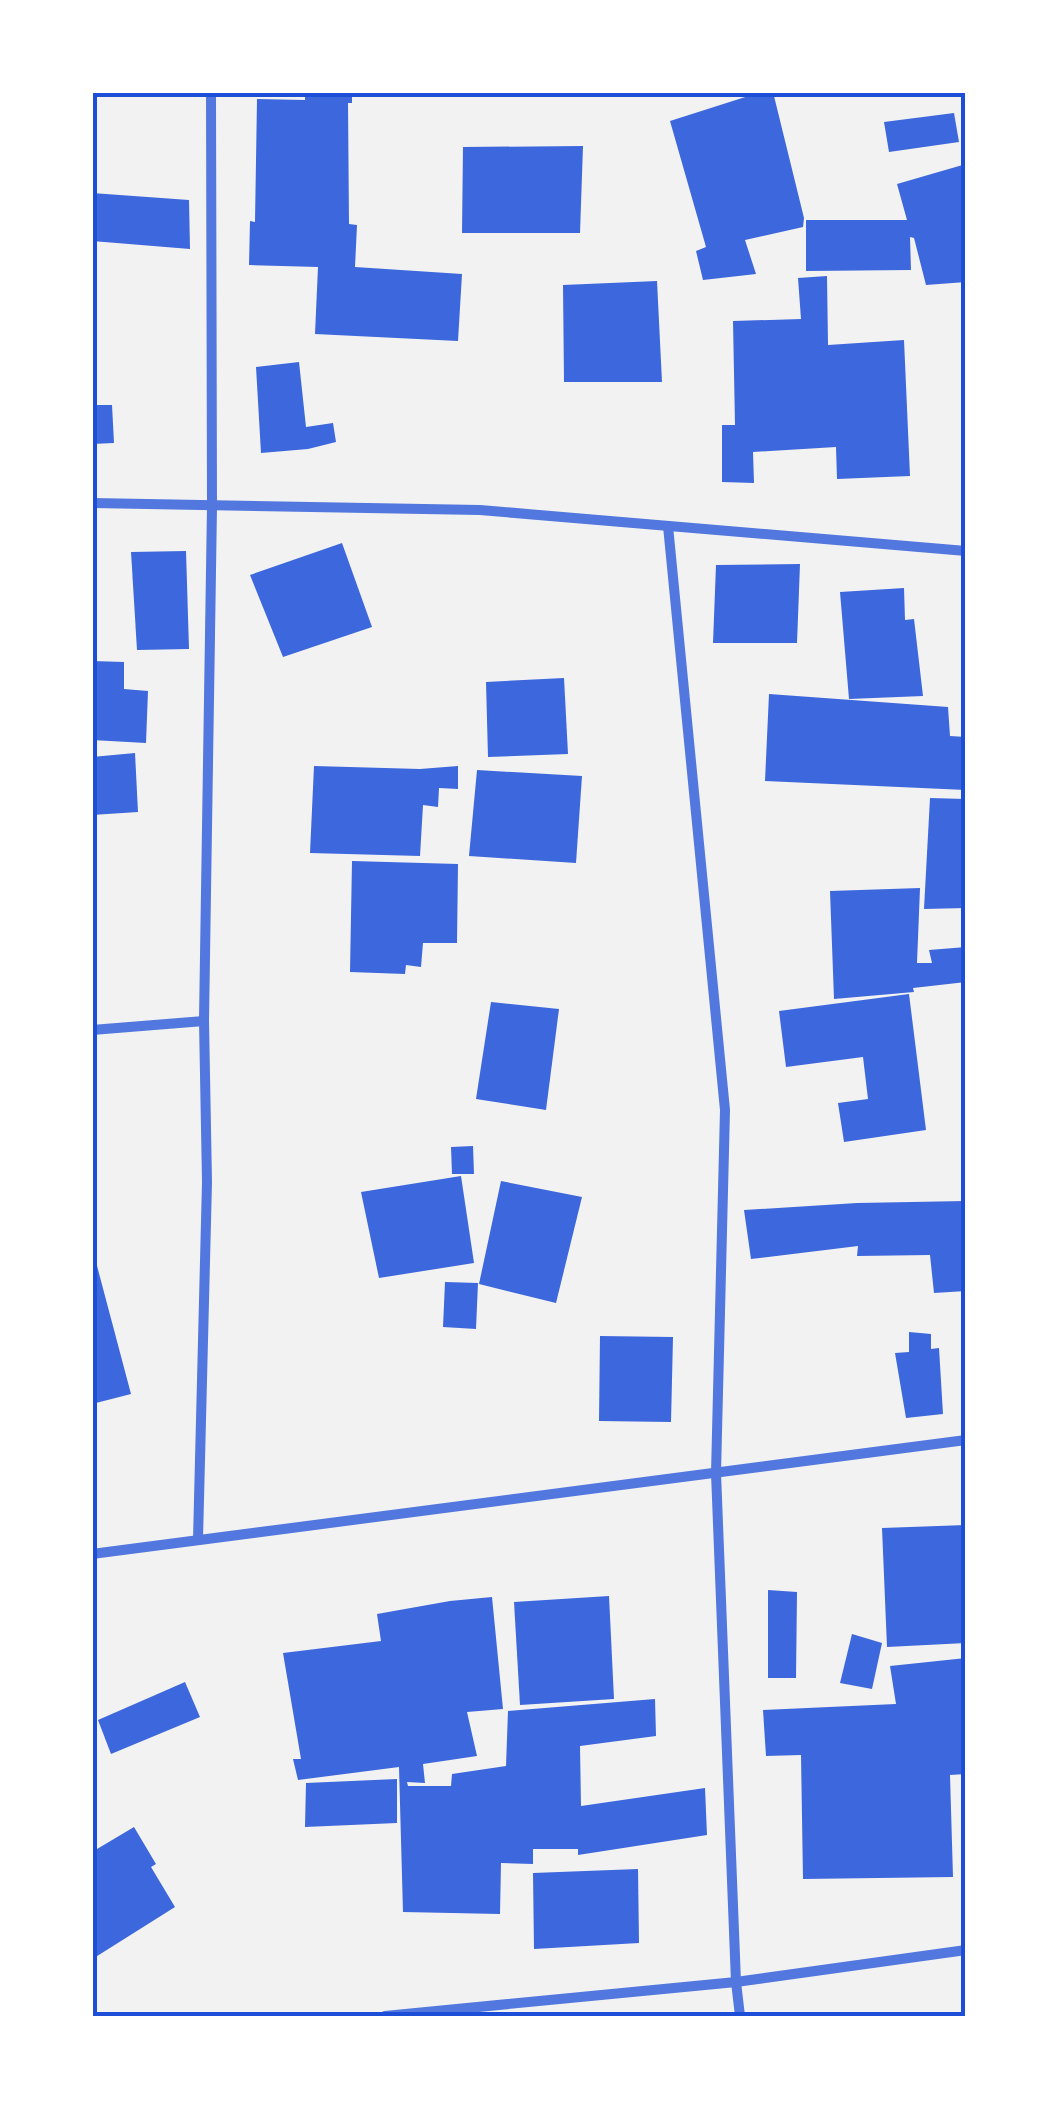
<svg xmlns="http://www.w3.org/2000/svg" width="1058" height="2109" viewBox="0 0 1058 2109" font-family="'Titillium Web',sans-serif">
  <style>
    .building { fill: #3d67dc }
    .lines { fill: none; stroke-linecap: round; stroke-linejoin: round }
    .minor { stroke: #5277de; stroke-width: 10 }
    .neatline { fill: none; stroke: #1d4ed8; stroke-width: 4 }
  </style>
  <rect width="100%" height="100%" fill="#f2f2f2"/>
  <g class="building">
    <polygon points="305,92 352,92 352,103 348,103 349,224 357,225 355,267 462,274 458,341 315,334 318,267 249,265 250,221 255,222 257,99 305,100"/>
    <polygon points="761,92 773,92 804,218 803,227 745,240 756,274 703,280 696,251 706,247 670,121"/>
    <polygon points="954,113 959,142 889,152 884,122"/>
    <polygon points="583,146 580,233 462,233 463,147"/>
    <polygon points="966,164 966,282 926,285 914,238 910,237 911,270 806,271 806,220 907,220 897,184"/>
    <polygon points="92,193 189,200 190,249 92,241"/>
    <polygon points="827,276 828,345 904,340 910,476 837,479 836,447 753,452 754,483 722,482 722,425 735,425 733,321 801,319 798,278"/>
    <polygon points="657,281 662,382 564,382 563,285"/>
    <polygon points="299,362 306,427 333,423 336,442 308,449 261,453 256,367"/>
    <polygon points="92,405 112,405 114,443 92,444"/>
    <polygon points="342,543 372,627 283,657 250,575"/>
    <polygon points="186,551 189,649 137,650 131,552"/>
    <polygon points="800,564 797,643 713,643 716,565"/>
    <polygon points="904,588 905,620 914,619 923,696 849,699 840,592"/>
    <polygon points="92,661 124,662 124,689 148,691 146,743 92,740"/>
    <polygon points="564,678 568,754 488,757 486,682"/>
    <polygon points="769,694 948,707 950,736 966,737 966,790 765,781"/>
    <polygon points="135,753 138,812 92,815 92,757"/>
    <polygon points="314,766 420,769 458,766 458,789 439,788 438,807 423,805 420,856 310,853"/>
    <polygon points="477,770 582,776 576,863 469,856"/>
    <polygon points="930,798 966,799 966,908 924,909"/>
    <polygon points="352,861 458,864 457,943 423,943 421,967 406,965 405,974 350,972"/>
    <polygon points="920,888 917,963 932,963 929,950 966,947 966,982 913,988 914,992 834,999 830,891"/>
    <polygon points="909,994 926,1130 844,1142 838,1103 868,1099 863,1057 786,1067 779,1011"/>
    <polygon points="491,1002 559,1009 546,1110 476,1099"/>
    <polygon points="473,1146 474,1174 452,1174 451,1147"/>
    <polygon points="461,1176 474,1263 379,1278 361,1192"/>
    <polygon points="501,1181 582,1197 556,1303 479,1284"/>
    <polygon points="966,1201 966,1291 934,1293 930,1255 857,1256 858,1246 751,1259 744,1210 857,1203"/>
    <polygon points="92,1247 131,1394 92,1404"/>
    <polygon points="445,1282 478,1283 476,1329 443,1327"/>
    <polygon points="909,1332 931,1334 931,1349 939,1348 943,1414 906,1418 895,1353 909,1352"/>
    <polygon points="600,1336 673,1337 671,1422 599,1421"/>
    <polygon points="966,1525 966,1643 887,1647 882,1528"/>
    <polygon points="768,1590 797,1592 796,1678 768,1678"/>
    <polygon points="609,1596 614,1699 520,1705 514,1602"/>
    <polygon points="492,1597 503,1709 467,1712 477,1756 423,1764 425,1783 407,1782 408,1786 451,1786 452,1774 506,1766 508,1711 655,1699 656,1736 580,1746 581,1806 705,1788 707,1835 578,1855 578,1849 533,1849 533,1864 501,1863 500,1914 403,1912 399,1767 298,1780 293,1759 301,1759 283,1653 381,1641 377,1614 450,1601"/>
    <polygon points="852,1634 882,1643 872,1689 840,1683"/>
    <polygon points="966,1658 966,1774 950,1775 953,1877 803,1879 801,1755 766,1756 763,1710 896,1704 890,1666"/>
    <polygon points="185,1682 200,1717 111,1754 98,1720"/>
    <polygon points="397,1779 397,1823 305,1827 306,1783"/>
    <polygon points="134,1827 156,1864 151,1867 175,1907 94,1958 92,1852"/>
    <polygon points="638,1869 639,1943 534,1949 533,1873"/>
  </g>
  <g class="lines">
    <g class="minor">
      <polyline points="92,503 480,510 966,551"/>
      <polyline points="668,526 725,1110 716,1473 736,1982 740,2016"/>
      <polyline points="92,1030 204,1021"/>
      <polyline points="198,1539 207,1182 204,1021 212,506 211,92"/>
      <polyline points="92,1554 966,1440"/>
      <polyline points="385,2016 736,1982 966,1950"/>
    </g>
  </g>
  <rect width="1058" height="2109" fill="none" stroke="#ffffff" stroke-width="190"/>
  <rect x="95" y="95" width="868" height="1919" class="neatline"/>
</svg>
